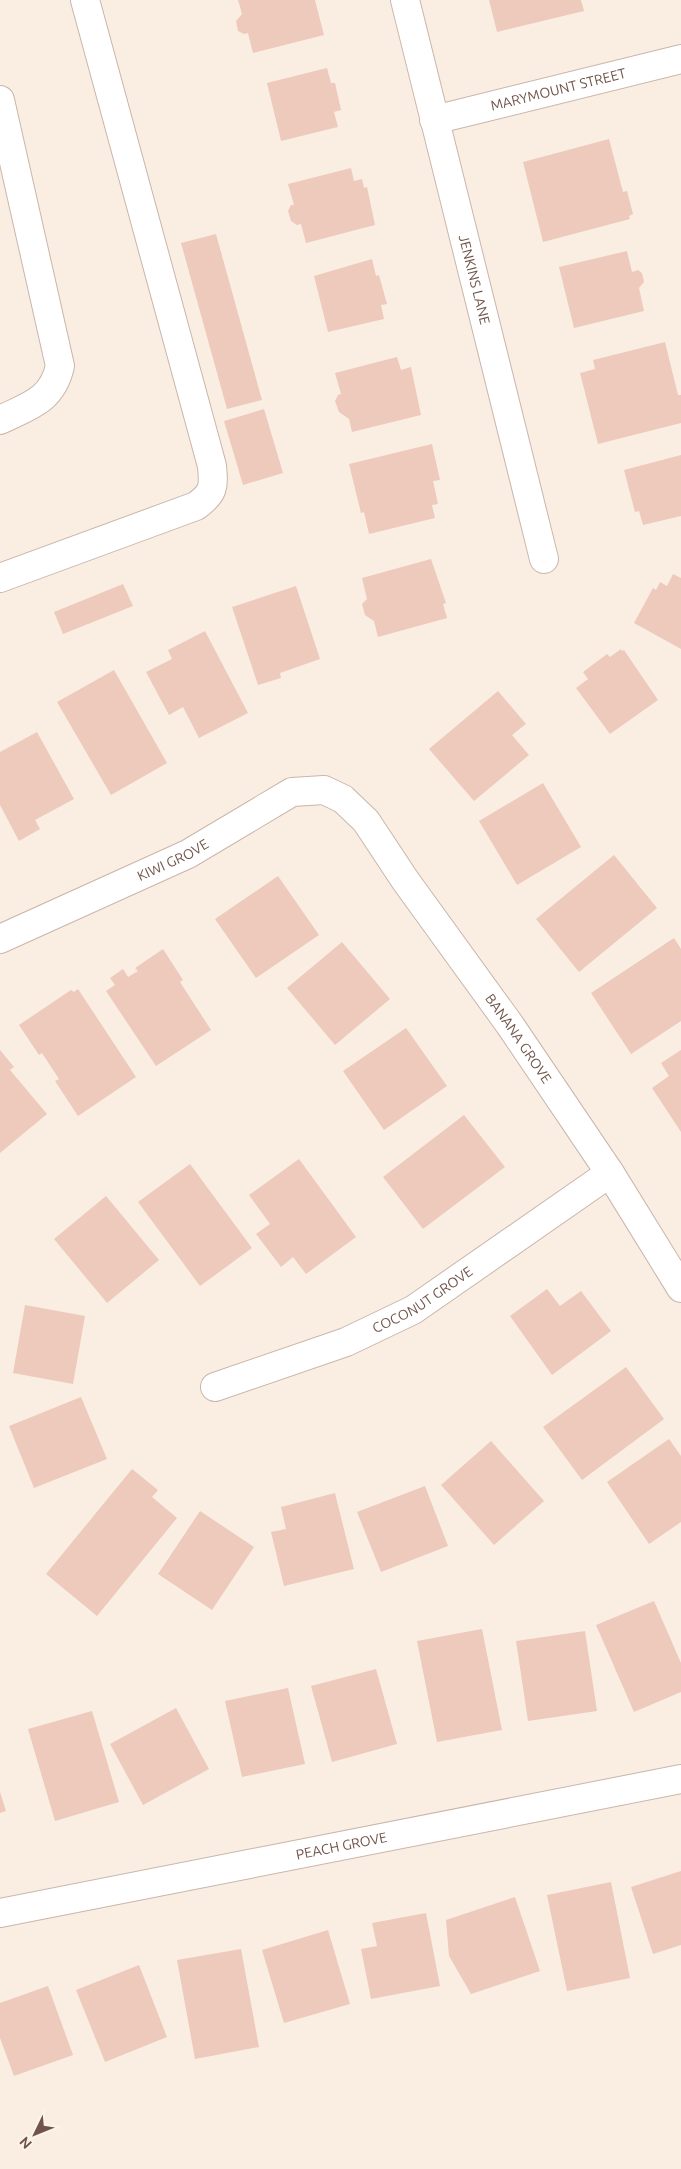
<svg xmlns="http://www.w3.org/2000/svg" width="681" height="2169" viewBox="0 0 681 2169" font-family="Ubuntu,sans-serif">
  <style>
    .building { fill: #edcabc }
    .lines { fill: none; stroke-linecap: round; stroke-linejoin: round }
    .minor-casing { stroke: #cab5aa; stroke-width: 30 }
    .minor { stroke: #fff; stroke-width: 28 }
    .labels { text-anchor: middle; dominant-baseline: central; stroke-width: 5; stroke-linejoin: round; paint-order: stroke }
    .street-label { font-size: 14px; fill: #70544b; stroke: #fdf3e8 }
  </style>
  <rect width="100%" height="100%" fill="#faeee3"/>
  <g class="building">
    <polygon points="238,0 315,0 324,35 253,53 248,33 244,34 238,31 236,21 242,14"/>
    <polygon points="489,0 581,0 584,11 497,32"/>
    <polygon points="327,68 331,83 335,83 341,110 334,112 338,127 281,141 267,83"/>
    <polygon points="609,139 623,192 627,191 633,214 629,216 630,219 543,242 523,162"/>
    <polygon points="351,168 354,181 362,179 364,188 367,187 375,225 306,243 301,224 297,225 291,221 288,211 291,205 294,205 288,184"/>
    <polygon points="216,234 262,400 227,409 181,243"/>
    <polygon points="627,251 632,272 638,270 642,273 644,282 639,288 644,311 574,328 559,267"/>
    <polygon points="372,259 376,276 379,275 387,304 381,305 384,319 328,332 314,276"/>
    <polygon points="665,342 678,395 681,395 681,423 598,444 580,373 595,369 593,360"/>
    <polygon points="397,357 401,370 411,367 421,415 352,432 349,419 339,412 335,401 338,395 341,394 335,373"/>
    <polygon points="264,409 283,473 243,485 224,421"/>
    <polygon points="432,444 440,480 433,481 438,504 432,505 435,518 369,534 364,512 361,513 349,464"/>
    <polygon points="681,455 681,516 643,525 639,511 635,512 624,470"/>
    <polygon points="431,559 446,603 443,604 447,618 378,637 374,621 365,615 362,604 367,599 362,578"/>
    <polygon points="673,574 681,578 681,649 634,623 653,588 656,590 660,582 667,586"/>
    <polygon points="123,584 133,606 63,634 54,612"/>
    <polygon points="296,586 320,659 280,673 281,678 258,685 232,607"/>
    <polygon points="205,631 248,713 199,738 183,707 169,715 146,672 172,659 168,650"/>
    <polygon points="621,649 622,651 624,650 658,700 610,734 576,688 588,679 583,672 607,654 610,657"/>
    <polygon points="114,670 167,763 111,795 57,702"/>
    <polygon points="498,691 526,724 512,735 529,755 474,801 429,749"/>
    <polygon points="37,732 74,799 35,820 40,829 19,841 0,805 0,752"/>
    <polygon points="543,783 581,847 517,885 479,821"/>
    <polygon points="614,855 657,908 579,972 536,919"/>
    <polygon points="278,876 319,935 256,978 215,919"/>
    <polygon points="674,938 681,949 681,1021 631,1054 591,993"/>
    <polygon points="342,942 390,999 335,1045 287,988"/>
    <polygon points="163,949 183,980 180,982 211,1030 156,1066 106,991 115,985 110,978 123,969 128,977 138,971 135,968"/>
    <polygon points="78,989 136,1077 78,1116 55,1081 59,1079 42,1053 39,1055 19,1025 71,990 74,992"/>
    <polygon points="406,1028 447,1086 384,1130 343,1071"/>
    <polygon points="0,1050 14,1067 10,1070 47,1114 0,1153"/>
    <polygon points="681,1050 681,1132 652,1088 669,1076 661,1063"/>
    <polygon points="464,1115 505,1167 423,1229 383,1177"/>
    <polygon points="299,1159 356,1237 306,1274 293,1257 281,1267 256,1234 270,1224 249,1195"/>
    <polygon points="190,1164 252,1248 200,1286 138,1202"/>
    <polygon points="106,1196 159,1260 107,1303 54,1239"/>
    <polygon points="547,1289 560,1306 581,1291 611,1331 552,1375 510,1316"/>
    <polygon points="25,1305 85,1316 73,1384 13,1373"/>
    <polygon points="626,1367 664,1419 582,1480 543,1427"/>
    <polygon points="81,1397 107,1459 34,1488 9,1426"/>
    <polygon points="669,1439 681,1456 681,1522 649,1544 607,1482"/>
    <polygon points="491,1441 544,1501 494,1545 441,1485"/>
    <polygon points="132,1469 158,1490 152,1497 177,1518 97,1616 46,1574"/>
    <polygon points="425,1486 448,1546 381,1572 357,1512"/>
    <polygon points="335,1493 354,1569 284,1586 271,1532 286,1529 281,1507"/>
    <polygon points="200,1511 254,1547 212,1610 158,1574"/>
    <polygon points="654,1601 681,1663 681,1692 634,1712 596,1625"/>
    <polygon points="482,1629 502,1730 437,1742 417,1641"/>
    <polygon points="585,1631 597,1711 528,1721 516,1641"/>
    <polygon points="376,1669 397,1744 332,1762 311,1686"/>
    <polygon points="288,1688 305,1764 242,1777 225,1701"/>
    <polygon points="176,1708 209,1769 143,1805 110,1744"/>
    <polygon points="92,1711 119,1802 55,1821 28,1729"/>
    <polygon points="0,1792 6,1811 0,1813"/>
    <polygon points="681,1871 681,1945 653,1954 631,1887"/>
    <polygon points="611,1882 630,1978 567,1991 547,1895"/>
    <polygon points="515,1897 540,1971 471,1994 449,1956 446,1920"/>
    <polygon points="426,1913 440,1986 371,1999 361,1949 377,1946 372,1923"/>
    <polygon points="328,1930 350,2004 284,2023 262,1950"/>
    <polygon points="241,1949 259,2047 195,2059 177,1960"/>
    <polygon points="139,1965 167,2037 105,2062 76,1990"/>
    <polygon points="48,1986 73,2055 14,2076 0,2038 0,2003"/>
  </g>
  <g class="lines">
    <defs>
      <g id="minor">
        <path id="s1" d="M405 0 544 559"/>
        <path d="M0 100 60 366C52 401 29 406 0 420"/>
        <path id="s2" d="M434 120 681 59"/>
        <path d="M0 578 196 506C214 493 214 487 212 466L85 0"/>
        <path id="s3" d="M0 939 188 854 292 792 324 790 343 799 366 821 405 880 510 1025 610 1173 681 1288"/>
        <path id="s4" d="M215 1387 346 1342 413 1310 610 1173"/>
        <path id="s5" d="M0 1913 681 1779"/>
      </g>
    </defs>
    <use href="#minor" class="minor-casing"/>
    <use href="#minor" class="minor"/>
  </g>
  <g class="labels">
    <g class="street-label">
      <text stroke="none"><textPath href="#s2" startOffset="128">MARYMOUNT STREET</textPath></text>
      <text stroke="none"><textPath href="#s1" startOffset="288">JENKINS LANE</textPath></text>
      <text stroke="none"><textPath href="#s3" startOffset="190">KIWI GROVE</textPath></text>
      <text stroke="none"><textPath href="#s3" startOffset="678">BANANA GROVE</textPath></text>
      <text stroke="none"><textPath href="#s4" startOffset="226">COCONUT GROVE</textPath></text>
      <text stroke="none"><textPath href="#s5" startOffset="348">PEACH GROVE</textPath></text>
    </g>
  </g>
  <g transform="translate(35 2134) rotate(227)" stroke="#fdf3e8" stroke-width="4" paint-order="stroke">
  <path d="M0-4L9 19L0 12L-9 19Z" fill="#70544b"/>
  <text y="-8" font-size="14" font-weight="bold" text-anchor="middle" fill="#70544b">N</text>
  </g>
</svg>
